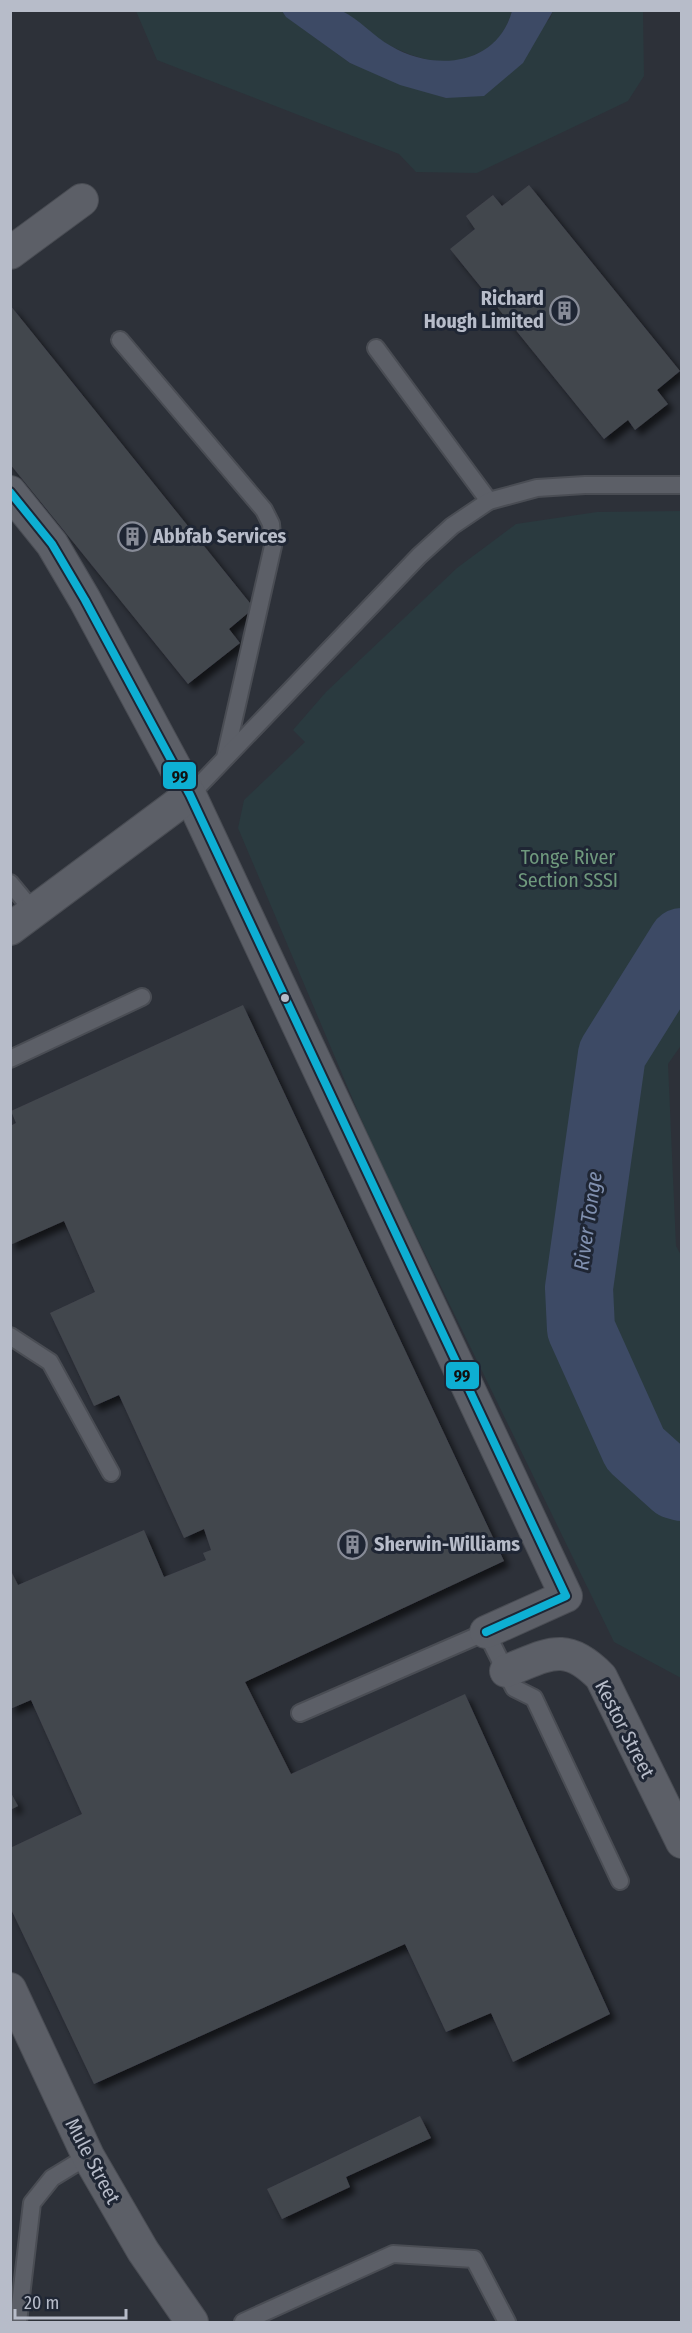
<svg xmlns="http://www.w3.org/2000/svg" width="692" height="2333" viewBox="0 0 692 2333" font-family="'Fira Sans Condensed',sans-serif">
  <style>
    .green { fill: #2a3a3f }
    .water { fill: #3d4a65 }
    .lines { fill: none; stroke-linecap: round; stroke-linejoin: round }
    .river { stroke: #3d4a65; stroke-width: 68 }
    .building { fill: #43464e; filter: url(#shadow) }
    .lane-casing { stroke: #4a4d54; stroke-width: 20 }
    .street-casing { stroke: #4a4d54; stroke-width: 34 }
    .lane { stroke: #5c5f67; stroke-width: 16 }
    .street { stroke: #5c5f67; stroke-width: 32 }
    .bus-1-casing { stroke: #1f2634; stroke-width: 12 }
    .bus-1 { stroke: #0dafd3; stroke-width: 8 }
    .bus-dot { fill: #b7bcc9; stroke: #1f2634; stroke-width: 2 }
    .labels { text-anchor: middle; dominant-baseline: central; stroke-width: 6; stroke-linejoin: round; paint-order: stroke }
    .poi-label { font-size: 20px; font-weight: bold; fill: #b7bcc9; stroke: #1f2634; text-anchor: start }
    .park-label { font-size: 20px; fill: #6f997d; stroke: #1f2634 }
    .street-label { font-size: 20px; fill: #b7bcc9; stroke: #1f2634 }
    .water-label { font-size: 21px; font-style: italic; fill: #8090af; stroke: #1f2634 }
    .line-badge { stroke: #1f2634; stroke-width: 2 }
    .pale-badge-label { font-size: 16px; text-anchor: middle; font-weight: bold; fill: #111 }
  </style>
  <defs>
    <filter id="shadow"><feDropShadow dx="5.5" dy="5.5" stdDeviation="3" flood-color="#0009"/></filter>
  </defs>
  <rect width="100%" height="100%" fill="#2d3139"/>
  <g class="green">
    <polygon points="136,11 282,11 287,17 350,63 446,98 550,19 553,11 643,11 644,76 628,101 477,173 416,172 399,154 157,60"/>
    <path d="M341 11H512C507 29 497 45 479 53 474 55 468 59 462 60 420 69 371 38 341 11Z"/>
    <polygon points="681,511 682,1044 668,1064 676,1246 682,1257 681,1678 614,1642 373,1147 238,828 244,800 305,742 293,730 326,692 457,568 516,524 597,512"/>
  </g>
  <path class="water" d="M282 11C293 10 334 8 342 11 358 18 374 37 391 46 435 72 497 66 512 11H553L523 63 484 96 446 98 400 85 350 63 286 17Z"/>
  <g class="lines">
    <polyline class="river" points="682,942 612,1054 579,1288 581,1329 635,1449 675,1485 682,1487"/>
  </g>
  <g class="building">
    <polygon points="529,185 680,371 657,390 668,404 635,430 628,420 604,439 450,249 475,229 466,216 493,195 502,206"/>
    <polygon points="10,305 254,608 229,629 240,643 188,684 10,464"/>
    <polygon points="243,1005 504,1561 245,1682 291,1774 465,1694 610,2014 513,2062 491,2013 446,2032 405,1944 94,2084 10,1907 10,1848 82,1814 31,1700 10,1709 10,1569 18,1585 144,1530 164,1577 206,1560 203,1553 211,1550 204,1529 184,1538 119,1395 94,1406 50,1313 95,1292 64,1221 10,1245 10,1126 16,1123 11,1111"/>
    <polygon points="10,1791 18,1806 10,1810"/>
    <polygon points="420,2116 431,2138 346,2177 350,2187 282,2219 267,2189"/>
  </g>
  <g class="lines">
    <defs>
      <g id="lane">
        <polyline points="120,340 264,510 271,524 273,546 225,758"/>
        <polyline points="376,348 489,501"/>
        <polyline points="190,795 419,556 452,526 489,501 537,488 585,485 682,485"/>
        <polyline points="10,883 34,912"/>
        <polyline points="10,1059 142,997"/>
        <polyline points="10,1336 50,1362 111,1473"/>
        <polyline points="300,1713 486,1632 514,1688 534,1698 620,1881"/>
        <polyline points="18,2322 32,2203 52,2178 88,2156"/>
        <polyline points="243,2322 393,2254 474,2259 507,2322"/>
      </g>
      <g id="street">
        <polyline points="10,253 82,200"/>
        <polyline points="10,492 52,544 85,600 190,795 566,1596 486,1632"/>
        <polyline points="10,929 190,795"/>
        <path d="M506 1671C548 1655 565 1640 601 1677L682 1842"/>
        <polyline points="10,1989 88,2156 143,2251 192,2322"/>
      </g>
    </defs>
    <use href="#lane" class="lane-casing"/>
    <use href="#street" class="street-casing"/>
    <use href="#lane" class="lane"/>
    <use href="#street" class="street"/>
    <defs>
      <polyline id="bus-1" points="10,492 52,544 85,600 190,795 566,1596 486,1632"/>
    </defs>
    <use href="#bus-1" class="bus-1-casing"/>
    <use href="#bus-1" class="bus-1"/>
  </g>
  <defs>
    <symbol id="building-ring" viewBox="-11 -11 22 22"><circle r="9.5" fill="#1f2634" stroke="#878b97" stroke-width="1.5"/><path d="M-4-6H4V6H1V3H-1V6H-4ZM-2.5-4.3h1.7v1.8h-1.7ZM.8-4.3h1.7v1.8H.8ZM-2.5-1h1.7V.8h-1.7ZM.8-1h1.7V.8H.8Z" fill="#878b97"/></symbol>
  </defs>
  <g fill-rule="evenodd">
    <use href="#building-ring" x="548" y="294" width="33" height="33"/>
    <use href="#building-ring" x="116" y="520" width="33" height="33"/>
    <use href="#building-ring" x="336" y="1528" width="33" height="33"/>
  </g>
  <circle class="bus-dot" cx="285" cy="998" r="5"/>
  <g class="labels">
    <g class="poi-label">
      <text x="544" y="298" text-anchor="end">Richard<tspan x="544" dy="23">Hough Limited</tspan></text>
      <text x="153" y="536">Abbfab Services</text>
      <text x="374" y="1544">Sherwin-Williams</text>
    </g>
    <g class="park-label">
      <text x="568" y="857">Tonge River<tspan x="568" dy="23">Section SSSI</tspan></text>
    </g>
    <g class="street-label">
      <text transform="translate(625 1729) rotate(63)">Kestor Street</text>
      <text transform="translate(93 2161) rotate(62)">Mule Street</text>
    </g>
    <g class="water-label">
      <text transform="translate(588 1221) rotate(-82)">River Tonge</text>
    </g>
  </g>
  <g class="line-badge">
    <rect x="162" y="761" width="35" height="29" rx="6" fill="#0dafd3"/>
    <rect x="445" y="1361" width="35" height="29" rx="6" fill="#0dafd3"/>
  </g>
  <g class="pale-badge-label">
    <text x="180" y="782">99</text>
    <text x="462" y="1381">99</text>
  </g>
  <rect width="692" height="2333" fill="none" stroke="#b7bcc9" stroke-width="24"/>
  <path d="M15 2309v9h111v-9" fill="none" stroke="#b7bcc9" stroke-width="3"/>
  <text x="24" y="2309" font-size="18" fill="#b7bcc9" stroke="#1f2634" stroke-width="4.5" paint-order="stroke">20 m</text>
</svg>
